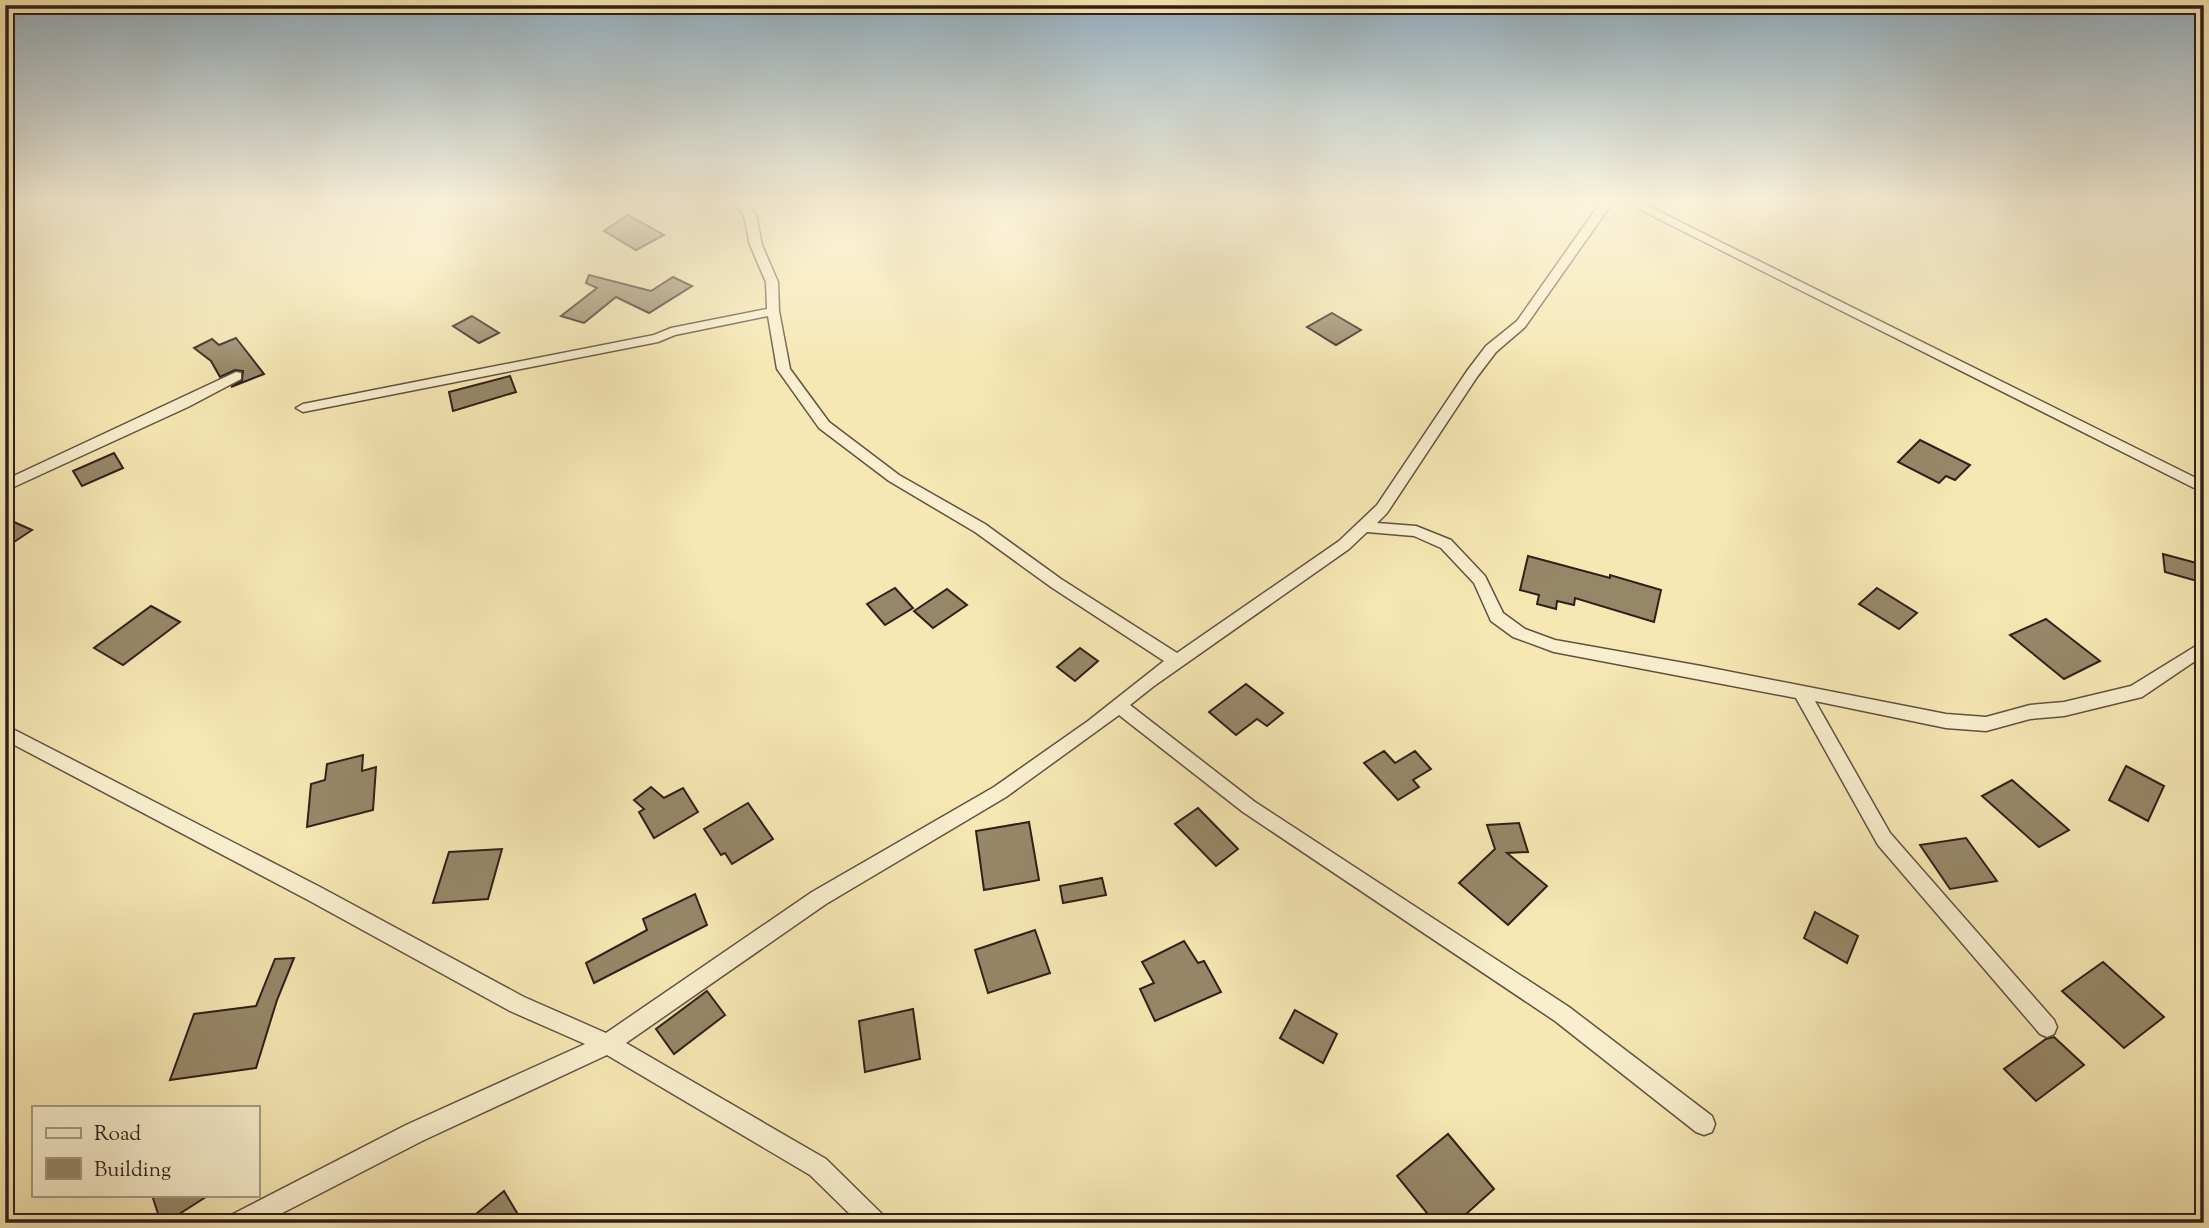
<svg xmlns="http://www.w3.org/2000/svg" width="2209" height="1228" viewBox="0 0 2209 1228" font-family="'Sorts Mill Goudy',serif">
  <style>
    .building { fill: #978769; stroke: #301f19; stroke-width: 2 }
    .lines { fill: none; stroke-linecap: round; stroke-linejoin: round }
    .minor-casing { stroke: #625140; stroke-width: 3 }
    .minor { fill: #f9efce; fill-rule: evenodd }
  </style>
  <rect width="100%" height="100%" fill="#f6e7b3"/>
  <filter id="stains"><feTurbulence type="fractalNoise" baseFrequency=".00286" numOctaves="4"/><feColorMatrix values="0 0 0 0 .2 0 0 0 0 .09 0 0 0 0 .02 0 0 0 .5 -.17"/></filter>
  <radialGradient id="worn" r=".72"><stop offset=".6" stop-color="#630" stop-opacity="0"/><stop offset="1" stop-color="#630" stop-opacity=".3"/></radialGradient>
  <g class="building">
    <polygon points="628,215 664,235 636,250 604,231"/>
    <polygon points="589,275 651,291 673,277 692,286 649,313 616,297 584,323 561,316 597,288 586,283"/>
    <polygon points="1332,313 1361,330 1336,345 1307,327"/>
    <polygon points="472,316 499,333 479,343 453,326"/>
    <polygon points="236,338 264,374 231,387 242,381 243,371 235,370 220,377 211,361 194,348 212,339 219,345"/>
    <polygon points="510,376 516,392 453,411 449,392"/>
    <polygon points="1920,440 1970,465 1955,480 1946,476 1939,483 1898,462"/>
    <polygon points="114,453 123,468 82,486 73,471"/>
    <polygon points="5,518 32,530 5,548"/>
    <polygon points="2163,554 2204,565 2204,583 2165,572"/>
    <polygon points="1528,556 1610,578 1610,575 1661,590 1654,622 1575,598 1574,605 1557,601 1556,609 1537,604 1539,595 1520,590"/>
    <polygon points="895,588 913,608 885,625 867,604"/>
    <polygon points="1877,588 1917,613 1899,629 1859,604"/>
    <polygon points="947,589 967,605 933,628 914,611"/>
    <polygon points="151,606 180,622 123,665 94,648"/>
    <polygon points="2046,619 2100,661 2064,679 2010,635"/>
    <polygon points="1080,648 1098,661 1075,681 1057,667"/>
    <polygon points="1246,684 1283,713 1267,726 1257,719 1236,735 1209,712"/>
    <polygon points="1384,751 1395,763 1415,751 1431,769 1413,780 1419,787 1398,800 1364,763"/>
    <polygon points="363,755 362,771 376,767 373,810 307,827 311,784 325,780 327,764"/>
    <polygon points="2126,766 2164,786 2148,821 2109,800"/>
    <polygon points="2012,780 2069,830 2039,847 1982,796"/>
    <polygon points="651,787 664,798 683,788 698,812 654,838 639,812 644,809 634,800"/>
    <polygon points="748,803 773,839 732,864 725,853 721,855 704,829"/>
    <polygon points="1198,808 1238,849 1216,866 1175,824"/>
    <polygon points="1029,822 1039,880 984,890 976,831"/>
    <polygon points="1519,823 1528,852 1507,853 1547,886 1508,925 1459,883 1495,849 1487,825"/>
    <polygon points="1966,838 1997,881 1950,889 1920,845"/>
    <polygon points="502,849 488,899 433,903 449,852"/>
    <polygon points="1102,878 1106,895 1063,903 1060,886"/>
    <polygon points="695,894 707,925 594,983 586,963 647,930 643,919"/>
    <polygon points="1815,912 1858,936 1847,963 1804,938"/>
    <polygon points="1035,930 1050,973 988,993 975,950"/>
    <polygon points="1184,941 1198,963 1204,961 1221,992 1155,1021 1140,989 1154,983 1142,962"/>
    <polygon points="294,958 277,1000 256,1068 170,1080 194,1014 256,1006 275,959"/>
    <polygon points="2103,962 2164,1017 2124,1048 2062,991"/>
    <polygon points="707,991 725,1015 674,1054 656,1029"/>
    <polygon points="913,1009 920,1059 865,1072 859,1021"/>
    <polygon points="1295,1010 1337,1034 1323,1063 1280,1038"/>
    <polygon points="2054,1037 2084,1065 2036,1101 2004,1069 2046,1039"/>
    <polygon points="1448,1134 1494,1189 1456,1223 1435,1223 1397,1176"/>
    <polygon points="504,1191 523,1223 465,1223"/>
    <polygon points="152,1195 209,1195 165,1223 161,1223"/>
  </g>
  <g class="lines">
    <defs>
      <g id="minor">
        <polygon points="730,199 742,199 756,215 762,245 778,282 779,311 790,369 829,422 899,475 985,524 1061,579 1177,653 1339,541 1377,505 1467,371 1486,346 1517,321 1603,199 1615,199 1525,327 1496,352 1477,377 1387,513 1377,523 1416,526 1451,540 1485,576 1503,613 1525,629 1555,640 1701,666 1946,714 1986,717 2030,705 2064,702 2131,686 2204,641 2204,655 2142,697 2064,716 2030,719 1986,731 1946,728 1815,701 1890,833 2054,1020 2057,1027 2054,1034 2047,1037 2040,1034 1878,845 1796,698 1554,652 1513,637 1491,621 1474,583 1441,548 1414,536 1367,532 1349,549 1154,686 1130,705 1255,802 1569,1007 1712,1116 1715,1124 1712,1132 1704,1135 1696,1132 1555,1021 1243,812 1119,715 1006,797 826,904 626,1043 826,1159 883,1215 886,1223 859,1223 810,1175 607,1055 422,1141 263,1223 228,1223 231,1215 406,1125 585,1044 510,1011 308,900 5,740 5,725 322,888 524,997 606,1033 812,892 994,787 1088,721 1164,661 1051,587 975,532 889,481 819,428 777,369 768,316 675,335 658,342 303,412 296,408 303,404 654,335 671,328 767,309 766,282 750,245 744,216"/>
        <polygon points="1619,199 1634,199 2204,482 2204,493"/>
        <polygon points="236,372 241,373 241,379 188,407 5,491 5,480"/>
      </g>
    </defs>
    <use href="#minor" class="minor-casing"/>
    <use href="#minor" class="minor"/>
  </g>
  <linearGradient id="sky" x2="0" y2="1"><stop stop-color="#93adbe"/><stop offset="0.54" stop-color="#fbf4dd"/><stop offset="1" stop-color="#fbf4dd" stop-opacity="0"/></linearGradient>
  <rect width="2209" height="371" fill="url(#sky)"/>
  <rect width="2209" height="1228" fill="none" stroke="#f6e7b3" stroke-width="28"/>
  <rect x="7" y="7" width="2195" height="1214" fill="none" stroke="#301f19" stroke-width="3.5"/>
  <rect x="14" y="14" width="2181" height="1200" fill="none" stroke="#301f19" stroke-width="2"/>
  <rect x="32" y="1106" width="228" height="91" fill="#f9efce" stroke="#a99c86" stroke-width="2"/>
  <rect x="46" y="1128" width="35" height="10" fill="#f9efce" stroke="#a99c86" stroke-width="2"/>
  <text x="94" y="1140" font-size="21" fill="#301f19">Road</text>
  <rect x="46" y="1158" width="35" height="21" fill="#978769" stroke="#a99c86" stroke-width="2"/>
  <text x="94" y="1176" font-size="21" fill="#301f19">Building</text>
  <rect width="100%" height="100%" filter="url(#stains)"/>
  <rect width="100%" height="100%" fill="url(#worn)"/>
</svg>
